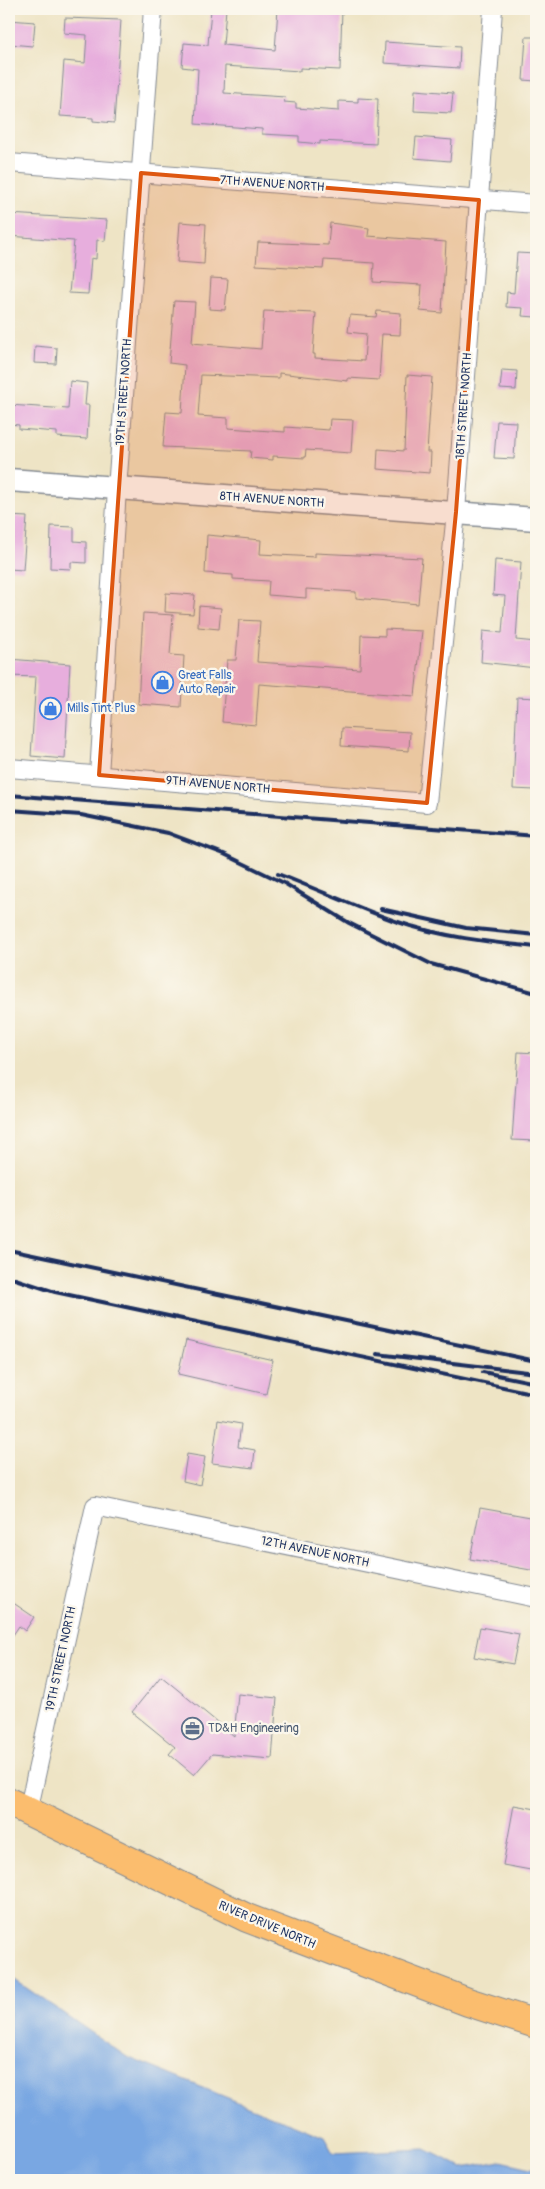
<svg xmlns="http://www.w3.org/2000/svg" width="545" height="2189" viewBox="0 0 545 2189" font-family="Pangolin,sans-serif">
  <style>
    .water { fill: #79a7e2; stroke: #4a6ba0 }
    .building { fill: #e7aedd }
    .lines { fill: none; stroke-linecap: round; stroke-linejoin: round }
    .minor-casing { stroke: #848a92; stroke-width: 20 }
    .tertiary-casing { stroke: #848a92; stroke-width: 25 }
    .primary-casing { stroke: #848a92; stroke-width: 30 }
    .minor { stroke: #fff; stroke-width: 18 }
    .tertiary { stroke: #fff; stroke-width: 22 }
    .primary { stroke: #fbbd6e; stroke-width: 28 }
    .rail { stroke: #1b2f5e; stroke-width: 4 }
    .marked { fill: #de5710; fill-opacity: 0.2; stroke: #de5710; stroke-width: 4; stroke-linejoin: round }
    .labels { text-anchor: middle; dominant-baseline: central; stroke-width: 4.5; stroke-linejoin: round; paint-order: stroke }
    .street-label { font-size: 12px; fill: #1b2f5e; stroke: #fbf7ec }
    .shop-label { font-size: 12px; fill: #366cbe; stroke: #fbf7ec; text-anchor: start }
    .service-label { font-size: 12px; fill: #4e5e75; stroke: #fbf7ec; text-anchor: start }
  </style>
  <rect width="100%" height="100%" fill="#fbf7ec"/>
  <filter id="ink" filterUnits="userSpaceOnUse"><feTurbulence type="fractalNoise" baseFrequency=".02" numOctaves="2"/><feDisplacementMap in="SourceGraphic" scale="10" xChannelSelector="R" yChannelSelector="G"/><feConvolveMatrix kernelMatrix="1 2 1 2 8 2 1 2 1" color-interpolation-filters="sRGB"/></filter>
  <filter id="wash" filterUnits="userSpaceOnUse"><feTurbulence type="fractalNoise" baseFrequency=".0096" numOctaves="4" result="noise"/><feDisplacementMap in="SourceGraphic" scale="20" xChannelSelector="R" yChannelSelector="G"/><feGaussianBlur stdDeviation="1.12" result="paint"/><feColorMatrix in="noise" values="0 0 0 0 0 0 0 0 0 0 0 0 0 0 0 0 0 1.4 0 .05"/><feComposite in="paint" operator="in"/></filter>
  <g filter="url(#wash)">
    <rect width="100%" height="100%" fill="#eee4c5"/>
    <polygon class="water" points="9,1976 127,2057 324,2137 333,2153 425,2149 463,2168 501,2161 536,2169 536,2180 9,2180"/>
    <g id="blocks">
      <g class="building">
        <polygon points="211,9 226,9 223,45 275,50 278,9 342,9 340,70 300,68 300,71 225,66 224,93 285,97 284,102 296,103 296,108 339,111 339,101 358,102 358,98 378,99 376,144 320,141 320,144 299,142 299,136 262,134 262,129 195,124 198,69 182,67 184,43 208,45"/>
        <polygon points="65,18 121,20 114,123 93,121 93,118 60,116 64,61 85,63 87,35 64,33"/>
        <polygon points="9,20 35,22 33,46 9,44"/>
        <polygon points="526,37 536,37 536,81 523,80"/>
        <polygon points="385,42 460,47 459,68 384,63"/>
        <polygon points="415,90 453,93 451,113 414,111"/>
        <polygon points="416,137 452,140 450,161 414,158"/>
        <polygon points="9,214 107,220 105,241 97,240 96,259 91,258 88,294 69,293 74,241 9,236"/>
        <polygon points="180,222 206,224 204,264 177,262"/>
        <polygon points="330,223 369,228 368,236 446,242 442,313 420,311 422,285 373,282 374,263 324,260 323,269 256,265 258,242 328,245"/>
        <polygon points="517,253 536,254 536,317 522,316 523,308 506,307 507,292 514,293"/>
        <polygon points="211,278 228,279 225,310 209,309"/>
        <polygon points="174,301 195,302 192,343 261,349 264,311 316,313 313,354 315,354 315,358 364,361 366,334 348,332 350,315 376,317 377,311 401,313 400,335 382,334 379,380 348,378 348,381 279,373 279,378 201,375 198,416 228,418 228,428 285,432 285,427 329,430 330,419 353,420 351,453 306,450 305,458 273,456 273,460 250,458 251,451 163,447 166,412 182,413 185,365 169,363"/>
        <polygon points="35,346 57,348 56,364 34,363"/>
        <polygon points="502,370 517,371 516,390 500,389"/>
        <polygon points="407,375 432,377 427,452 431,452 430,473 377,469 378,449 404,451"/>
        <polygon points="70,381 87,383 85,405 89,405 87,439 57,437 57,432 19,429 19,425 9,424 9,405 68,409"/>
        <polygon points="497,421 516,422 514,459 494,458"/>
        <polygon points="9,516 27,517 23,570 9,569"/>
        <polygon points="51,526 74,527 74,541 86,542 86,563 71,562 71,569 50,568"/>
        <polygon points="207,535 261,540 260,554 315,557 315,553 422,558 418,604 356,598 356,592 306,589 306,598 268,595 269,581 233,579 233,575 205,573"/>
        <polygon points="495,560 521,562 516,640 536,642 536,668 481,662 483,631 502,633 505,596 493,595"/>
        <polygon points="166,593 195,595 193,614 165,612"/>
        <polygon points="199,606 221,608 219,629 198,627"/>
        <polygon points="143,613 173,615 170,655 184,656 181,707 138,704"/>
        <polygon points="239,620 260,621 257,662 360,669 361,635 385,636 385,629 422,631 415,696 259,684 256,725 222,722 227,660 236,660"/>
        <polygon points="9,659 70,664 65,759 31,756 36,677 9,676"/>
        <polygon points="517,697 536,698 535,790 513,789"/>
        <polygon points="342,728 410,732 409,751 341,746"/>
        <polygon points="518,1052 536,1053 536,1141 512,1140"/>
        <polygon points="186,1340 273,1360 266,1394 178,1374"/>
        <polygon points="218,1420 241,1424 238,1447 255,1450 253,1468 212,1463"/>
        <polygon points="187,1454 205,1457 200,1485 183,1481"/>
        <polygon points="480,1508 536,1518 536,1571 470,1559"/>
        <polygon points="9,1600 34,1617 25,1631 19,1626 9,1641"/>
        <polygon points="480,1627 519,1634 513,1664 474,1657"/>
        <polygon points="161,1676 234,1736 238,1694 277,1698 272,1759 212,1754 194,1775 169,1754 175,1747 132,1712"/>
        <polygon points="514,1805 536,1809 536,1871 503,1865"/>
      </g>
    </g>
  </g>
  <g filter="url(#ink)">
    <use href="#blocks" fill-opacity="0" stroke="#848a92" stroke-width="1"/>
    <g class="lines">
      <defs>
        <g id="minor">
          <polyline points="9,163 536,204"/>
          <polyline points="9,768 427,803 456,512 493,9"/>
          <polyline points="99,775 117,489 153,9"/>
          <polyline points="28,1812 95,1506 536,1598"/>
        </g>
        <polyline id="tertiary" points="9,480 536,519"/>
        <polyline id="primary" points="9,1802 247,1918 468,2002 536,2024"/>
      </defs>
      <use href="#minor" class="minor-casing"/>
      <use href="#tertiary" class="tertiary-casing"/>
      <use href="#primary" class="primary-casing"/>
      <use href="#minor" class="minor"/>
      <use href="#tertiary" class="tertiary"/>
      <use href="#primary" class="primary"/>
      <g class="rail">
        <polyline points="9,795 536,836"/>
        <polyline points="9,810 81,815 168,833 224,854 284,883 349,923 431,964 536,993"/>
        <path d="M278 874C317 889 355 907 395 921 441 937 488 942 536 947"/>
        <polyline points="381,909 466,928 536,935"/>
        <polyline points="9,1250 536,1361"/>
        <polyline points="9,1277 55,1292 536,1394"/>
        <polyline points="377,1354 536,1373"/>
        <polyline points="483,1372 536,1383"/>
      </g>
    </g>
  </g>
  <path class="marked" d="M141 173 479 200 456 512 427 803 99 775Z"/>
  <defs>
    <symbol id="shop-ring" viewBox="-11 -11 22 22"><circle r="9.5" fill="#fbf7ec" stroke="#3f7fe0" stroke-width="1.5"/><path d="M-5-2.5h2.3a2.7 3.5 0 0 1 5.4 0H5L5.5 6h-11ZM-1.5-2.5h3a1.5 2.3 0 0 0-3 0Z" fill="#3f7fe0"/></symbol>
    <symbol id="office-ring" viewBox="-11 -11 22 22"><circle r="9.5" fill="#fbf7ec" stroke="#5c6f8a" stroke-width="1.5"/><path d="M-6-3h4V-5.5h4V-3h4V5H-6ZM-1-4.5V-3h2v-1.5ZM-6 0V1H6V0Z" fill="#5c6f8a"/></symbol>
  </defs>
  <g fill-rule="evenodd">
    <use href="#shop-ring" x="150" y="670" width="25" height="25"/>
    <use href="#shop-ring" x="38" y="696" width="25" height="25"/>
    <use href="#office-ring" x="180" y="1716" width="25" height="25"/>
  </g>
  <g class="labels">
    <g class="street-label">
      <text transform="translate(272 184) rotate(4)">7TH AVENUE NORTH</text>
      <text transform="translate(124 392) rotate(-86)">19TH STREET NORTH</text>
      <text transform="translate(464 406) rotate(-86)">18TH STREET NORTH</text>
      <text transform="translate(272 500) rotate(4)">8TH AVENUE NORTH</text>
      <text transform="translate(218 785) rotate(5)">9TH AVENUE NORTH</text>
      <text transform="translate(315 1552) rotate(12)">12TH AVENUE NORTH</text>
      <text transform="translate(61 1659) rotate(-78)">19TH STREET NORTH</text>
      <text transform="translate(267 1925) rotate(23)">RIVER DRIVE NORTH</text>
    </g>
    <g class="shop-label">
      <text x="178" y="675">Great Falls<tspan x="178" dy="14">Auto Repair</tspan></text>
      <text x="67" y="708">Mills Tint Plus</text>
    </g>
    <g class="service-label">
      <text x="208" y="1728">TD&amp;H Engineering</text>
    </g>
  </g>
  <rect width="545" height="2189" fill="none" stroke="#fbf7ec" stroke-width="30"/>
</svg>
